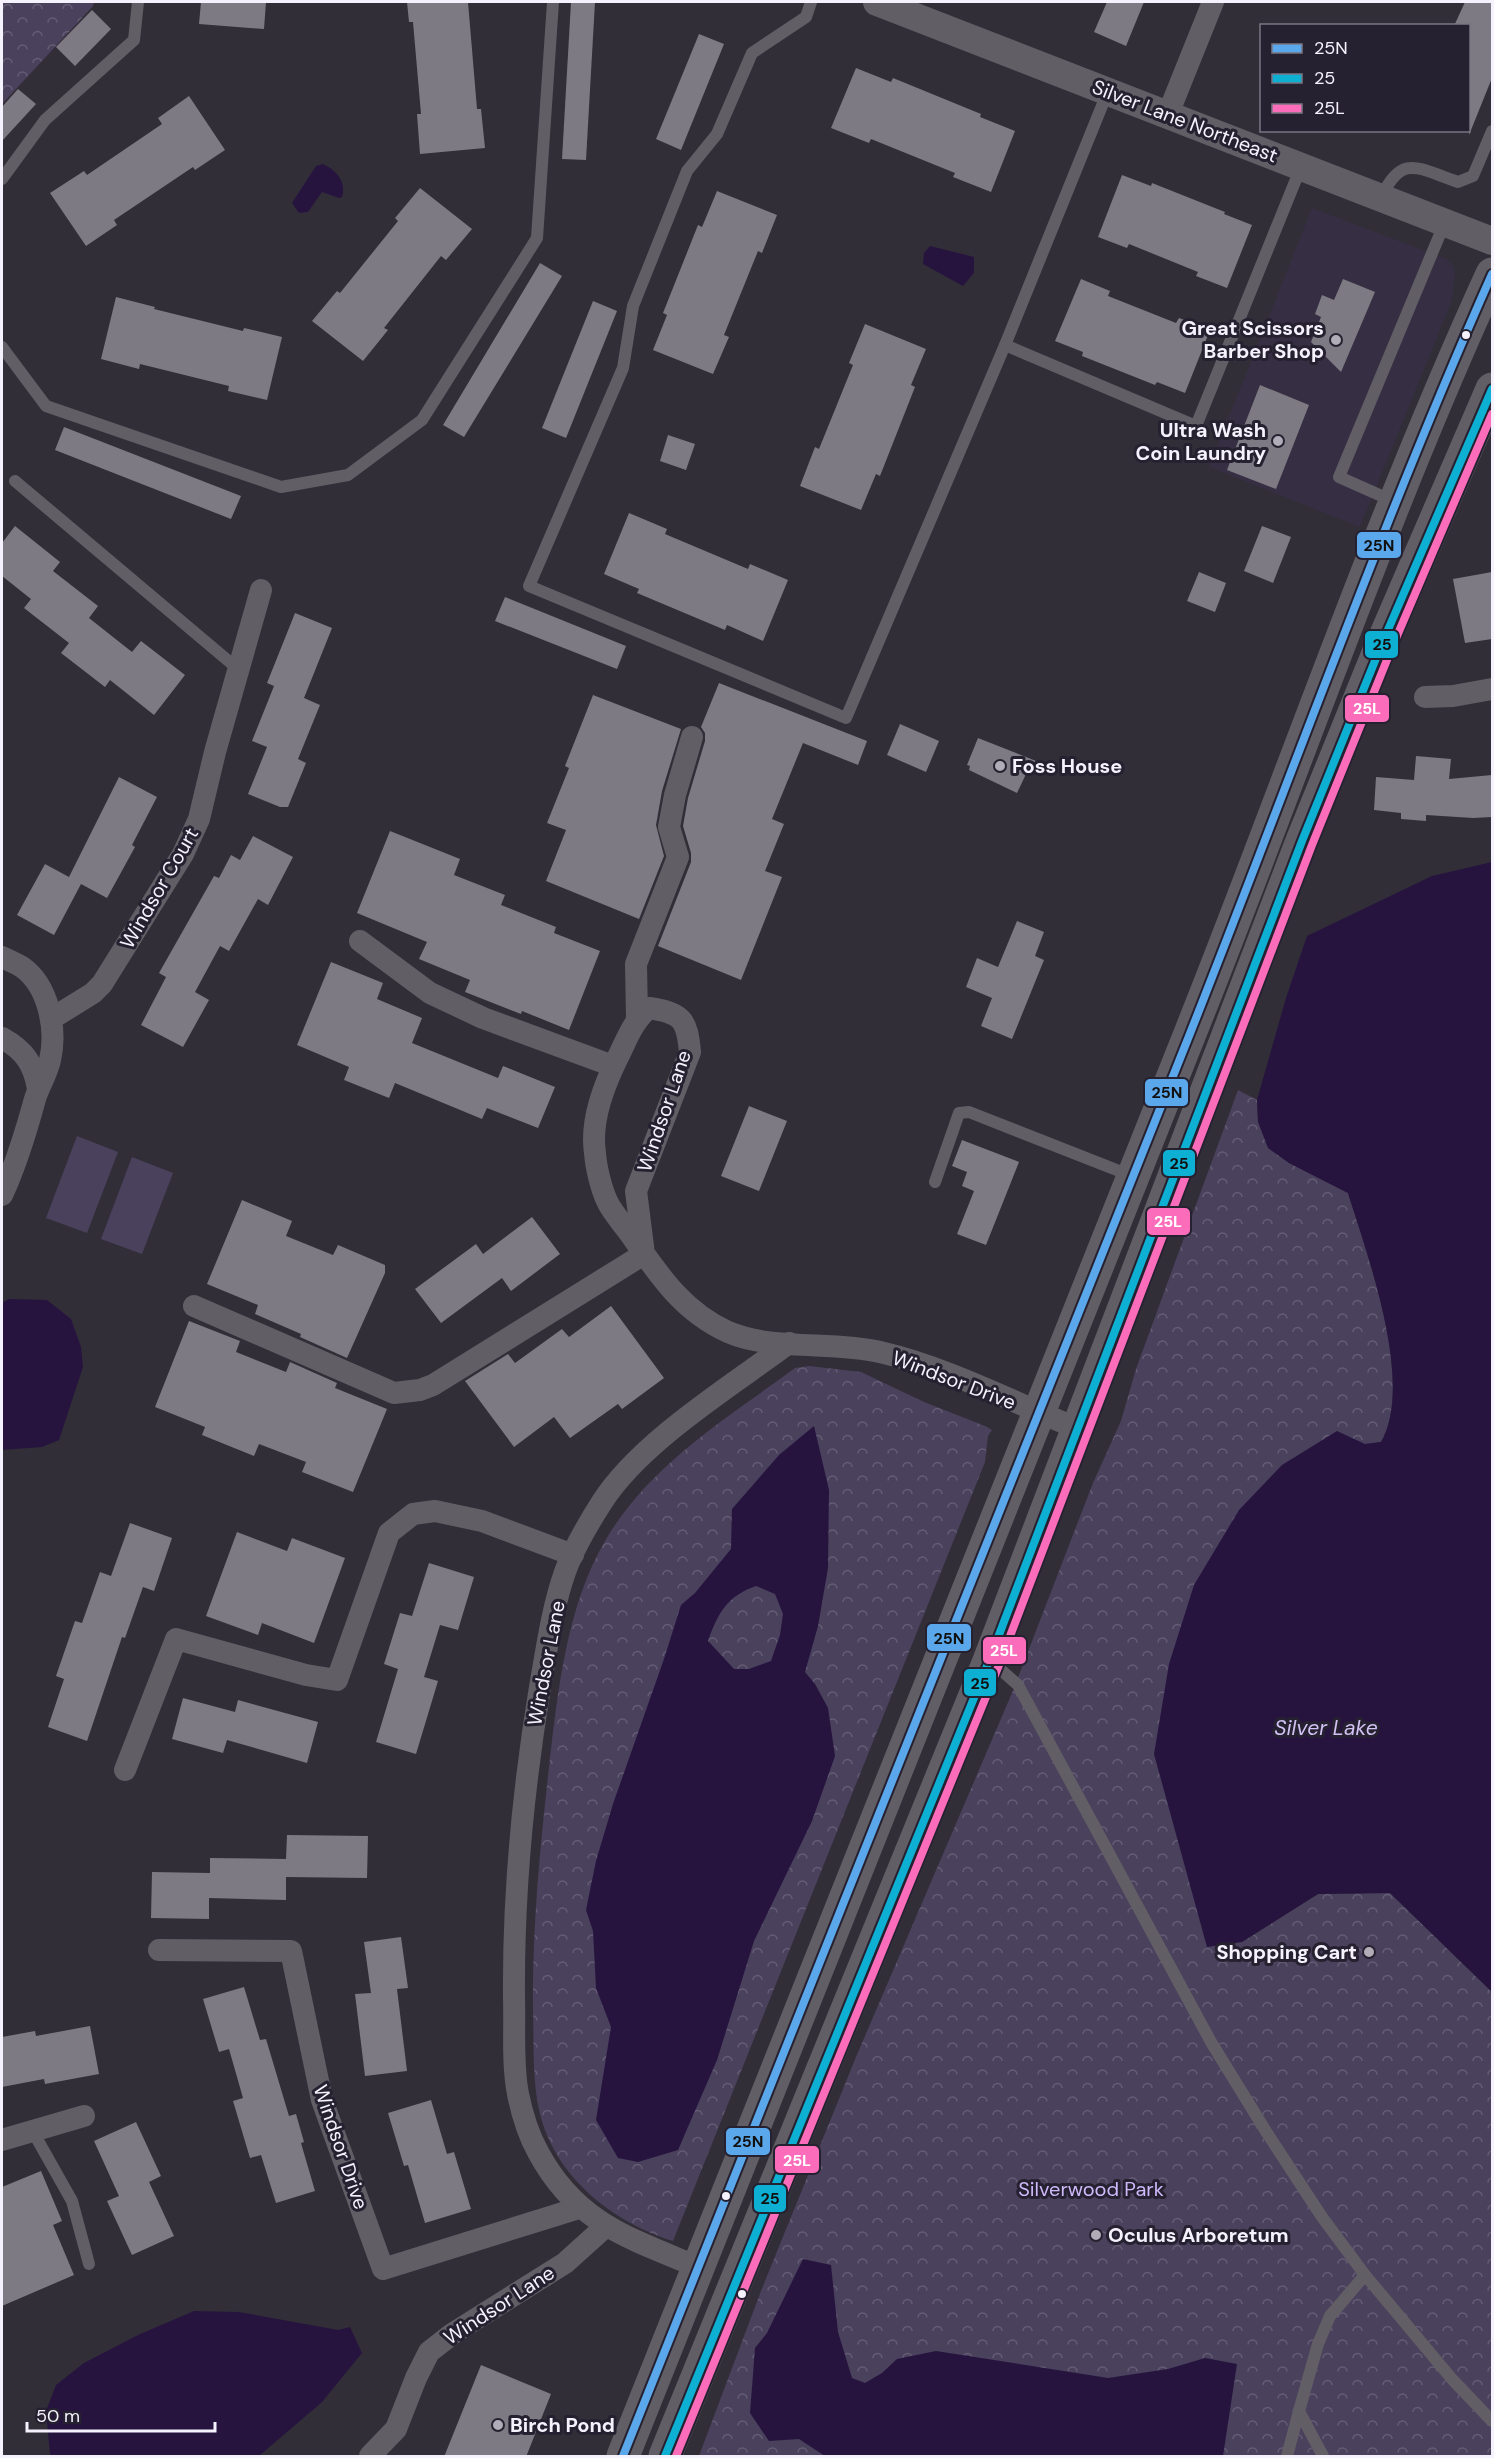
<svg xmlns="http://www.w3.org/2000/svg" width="1494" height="2458" viewBox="0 0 1494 2458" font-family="'DM Sans',sans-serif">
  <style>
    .built { fill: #362f43 }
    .green { fill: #4a415d }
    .forest { fill: url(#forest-crowns) }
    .water { fill: #26143f; fill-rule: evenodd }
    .building { fill: #7d7a83 }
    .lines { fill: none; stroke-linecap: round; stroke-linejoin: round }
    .service { stroke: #615e65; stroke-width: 12 }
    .minor { stroke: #615e65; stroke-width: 22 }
    .tertiary { stroke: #615e65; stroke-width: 28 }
    .secondary { stroke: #615e65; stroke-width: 33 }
    .bus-1-casing { stroke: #262130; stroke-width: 12 }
    .bus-2-casing { stroke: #262130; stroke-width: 12 }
    .bus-3-casing { stroke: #262130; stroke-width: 12 }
    .bus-1 { stroke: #5aa8eb; stroke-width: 8 }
    .bus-2 { stroke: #0dafd3; stroke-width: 8 }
    .bus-3 { stroke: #fb6dba; stroke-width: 8 }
    .bus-dot { fill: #f5f2fd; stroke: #262130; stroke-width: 2 }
    .poi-dot { fill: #b0adb8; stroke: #262130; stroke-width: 2 }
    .labels { text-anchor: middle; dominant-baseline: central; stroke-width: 6; stroke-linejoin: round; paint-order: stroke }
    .street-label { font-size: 20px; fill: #f5f2fd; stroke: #262130 }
    .poi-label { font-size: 20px; font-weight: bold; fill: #f5f2fd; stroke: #262130; text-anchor: end }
    .park-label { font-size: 20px; fill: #ceb9fa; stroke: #262130 }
    .water-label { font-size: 21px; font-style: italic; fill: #d2c2f3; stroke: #262130 }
    .line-badge { stroke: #262130; stroke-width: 2 }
    .badge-label { font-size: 16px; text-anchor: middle; font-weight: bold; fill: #fff }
    .pale-badge-label { font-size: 16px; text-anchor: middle; font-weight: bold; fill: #111 }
  </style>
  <defs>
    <pattern id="forest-crowns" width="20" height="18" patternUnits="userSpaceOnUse" patternTransform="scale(1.5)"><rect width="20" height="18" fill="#4a415d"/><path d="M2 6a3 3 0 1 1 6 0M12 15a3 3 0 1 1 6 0" fill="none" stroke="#655d75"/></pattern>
  </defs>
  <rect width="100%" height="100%" fill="#312e38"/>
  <polygon class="built" points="1312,208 1446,259 1452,264 1455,273 1452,300 1360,527 1209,467"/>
  <g class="green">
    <polygon points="77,1136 118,1152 87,1233 46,1218"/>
    <polygon points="132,1157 173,1173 142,1254 101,1239"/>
  </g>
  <g class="forest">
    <polygon points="2,2 94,2 93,6 2,104"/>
    <path d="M1238 1090 1257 1100 1258 1122 1289 1163 1348 1193C1367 1254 1415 1383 1381 1442L1365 1444 1242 1942 1318 1894 1390 1893 1492 1992V2456H699L761 2291 856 2057 1012 1693 1093 1483 1121 1421 1136 1369Z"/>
    <path d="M809 1366 861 1372 924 1402 985 1426 992 1430 988 1436 985 1462 673 2241C613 2222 556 2178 540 2114 532 2081 534 2044 533 2010 532 1929 540 1848 549 1767 558 1691 566 1608 605 1541 649 1465 726 1419 795 1368Z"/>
  </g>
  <g class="water">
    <path d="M323 164C336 170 347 182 342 197L339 198 322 192 308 212 299 213 292 203 316 166Z"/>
    <polygon points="930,246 974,257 974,273 963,286 923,264 924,253"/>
    <path d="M1492 862V1992L1390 1893 1318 1894 1242 1942 1207 1947 1154 1754 1169 1664 1194 1585 1239 1510 1282 1465 1337 1431 1365 1444 1381 1442C1415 1384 1367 1254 1348 1193L1289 1163 1268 1148 1258 1122 1257 1100 1286 998 1307 936 1432 876Z"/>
    <polygon points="9,1299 47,1300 71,1319 81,1347 83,1367 59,1440 42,1447 2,1450 2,1303"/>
    <path d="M814 1426 829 1490 828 1568 818 1626 805 1672 815 1684 828 1708 835 1756 812 1821 754 1941 717 2060 678 2150 638 2162 618 2158 596 2120 611 2027 596 1988 593 1931 586 1910 596 1861 613 1804 664 1659 681 1605 695 1593 731 1549 732 1509 779 1455ZM756 1586 775 1594 783 1614 780 1635 771 1661 749 1669H734L708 1641C718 1613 727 1596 756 1586Z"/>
    <polygon points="803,2259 831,2265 838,2332 852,2378 865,2383 882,2373 897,2359 936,2351 1108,2378 1168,2369 1205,2358 1237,2364 1223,2456 825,2456 799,2439 769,2441 750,2413 755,2348 767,2333"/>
    <polygon points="194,2311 239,2312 338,2330 350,2327 362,2353 322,2402 259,2456 52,2456 50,2454 46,2411 56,2385 84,2363 138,2335"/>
  </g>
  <g class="building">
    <polygon points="201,2 266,2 264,29 199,24"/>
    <polygon points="407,2 468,2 477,109 481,109 485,148 420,154 417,114 421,114 413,22 409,22"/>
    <polygon points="571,2 595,2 586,160 562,159"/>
    <polygon points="1107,2 1144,2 1126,46 1094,32"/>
    <polygon points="1465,2 1492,2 1492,78 1469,135 1468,26 1454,26"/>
    <polygon points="92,10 111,29 75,66 56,47"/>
    <polygon points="699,34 724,44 681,150 656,139"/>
    <polygon points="856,68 891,82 893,78 981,114 980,117 1015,131 991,192 953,177 955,173 871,139 869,143 831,128"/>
    <polygon points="18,89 36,104 2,141 2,107"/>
    <polygon points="189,96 225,150 195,170 193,167 114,220 117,225 86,246 50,193 84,171 87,175 162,124 158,118"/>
    <polygon points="1122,175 1151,186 1152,183 1225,212 1224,214 1252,225 1227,288 1196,276 1198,272 1129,244 1127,248 1098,237"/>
    <polygon points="420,188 472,229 446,260 441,256 384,328 388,330 363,361 312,321 337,291 340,293 398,221 395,218"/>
    <polygon points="717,191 777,215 762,253 758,251 724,335 729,337 713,374 653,350 667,315 663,313 698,225 702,227"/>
    <polygon points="540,263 562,276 464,437 443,425"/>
    <polygon points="1081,279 1110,291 1108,296 1176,323 1179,318 1210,330 1185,393 1157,382 1155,385 1082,356 1083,352 1055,341"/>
    <polygon points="1343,279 1375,292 1341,372 1311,342 1321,317 1315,314 1322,295 1334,300"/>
    <polygon points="116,297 155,307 154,309 243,331 244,328 282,337 267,400 228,391 229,386 140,364 139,369 101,359"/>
    <polygon points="593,301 617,311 566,438 542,428"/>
    <polygon points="865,324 926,349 911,385 915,387 880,476 876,474 861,510 800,486 815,447 819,449 853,365 849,363"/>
    <polygon points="1260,385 1309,405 1276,489 1227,470"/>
    <polygon points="64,427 241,496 231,519 55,450"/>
    <polygon points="668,435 695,444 686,470 660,461"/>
    <polygon points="629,513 667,529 665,534 748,569 750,564 788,580 763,641 727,625 725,630 637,593 639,589 604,574"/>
    <polygon points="15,526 60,562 53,571 98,606 89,618 132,652 141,641 185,675 154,715 110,680 105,687 61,653 69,643 24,608 31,599 2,576 2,543"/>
    <polygon points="1262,526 1291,537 1273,583 1244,571"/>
    <polygon points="1199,572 1226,583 1215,612 1187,601"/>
    <polygon points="1492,572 1492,639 1465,643 1453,579"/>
    <polygon points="505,597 626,646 617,669 495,621"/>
    <polygon points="295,613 332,628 304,698 320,705 298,759 306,763 288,807 280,807 248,794 267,747 252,741 274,686 267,683"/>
    <polygon points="719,683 867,741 858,765 803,743 772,819 784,824 765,871 782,877 741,980 658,946 691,862 691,853 683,826 688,798 705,741 705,733 701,727"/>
    <polygon points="593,695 681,729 662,791 656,825 664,856 639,919 546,881 566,830 547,823 569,768 565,766"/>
    <polygon points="900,724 939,741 926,772 887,755"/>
    <polygon points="978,738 1036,761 1027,772 1017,793 969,770 970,766 967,765"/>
    <polygon points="1416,756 1451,759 1449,779 1492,775 1492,817 1473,818 1426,815 1426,821 1401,819 1401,813 1374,810 1376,777 1414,780"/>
    <polygon points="119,777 157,797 132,845 135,847 107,898 81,884 54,935 17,915 45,864 69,877"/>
    <polygon points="390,831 460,859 454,875 505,895 501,905 556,927 554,933 600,951 569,1030 522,1011 521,1014 465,992 470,980 419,959 427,942 357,913"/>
    <polygon points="253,836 293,857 268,905 258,899 229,951 220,946 195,992 209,1000 183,1047 141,1025 166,977 159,973 214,876 219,878 231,855 240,860"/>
    <polygon points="1017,921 1044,932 1035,956 1044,960 1012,1039 981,1026 992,998 966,987 977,958 998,967"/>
    <polygon points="331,962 383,983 377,999 422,1018 412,1043 498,1078 503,1066 555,1087 538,1128 487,1108 482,1119 395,1083 389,1098 344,1080 349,1067 297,1045"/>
    <polygon points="749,1106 787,1121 759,1191 721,1176"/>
    <polygon points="962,1140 1019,1162 986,1245 957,1234 974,1191 962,1186 967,1172 952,1166"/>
    <polygon points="242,1200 292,1221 286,1236 333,1255 338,1245 385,1265 385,1273 347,1358 300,1337 301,1334 255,1314 258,1305 207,1284"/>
    <polygon points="532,1217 560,1254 511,1291 502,1278 441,1323 415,1289 476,1244 483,1254"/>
    <polygon points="611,1306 664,1378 622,1409 618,1404 570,1438 554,1417 514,1447 465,1381 508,1354 515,1363 562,1329 569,1337"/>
    <polygon points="189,1321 240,1341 236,1352 286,1372 290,1362 337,1383 335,1388 387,1409 353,1492 302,1472 306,1462 259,1444 254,1456 202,1435 205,1427 155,1407"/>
    <polygon points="130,1523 172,1538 154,1591 143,1587 125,1638 122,1637 87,1741 48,1727 64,1679 56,1676 75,1621 82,1623 100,1572 111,1576"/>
    <polygon points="237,1532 287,1551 292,1538 345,1558 314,1643 262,1623 258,1635 206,1616"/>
    <polygon points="429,1563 474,1577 458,1630 440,1625 424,1677 438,1681 416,1754 376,1742 398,1669 384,1664 400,1613 412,1616"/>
    <polygon points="183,1698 235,1712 238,1700 318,1722 307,1763 227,1740 223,1753 172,1739"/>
    <polygon points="287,1835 368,1836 367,1878 286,1877 286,1900 209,1898 209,1919 151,1918 152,1872 210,1873 210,1858 286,1859"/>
    <polygon points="401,1937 408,1988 397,1989 407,2071 365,2076 355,1994 371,1993 364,1942"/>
    <polygon points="244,1987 260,2040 266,2039 289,2116 296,2114 304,2142 301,2143 315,2191 276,2203 261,2155 250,2158 233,2101 243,2098 229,2049 219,2052 203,1999"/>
    <polygon points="90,2026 99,2074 45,2084 44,2079 2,2087 2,2037 35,2031 36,2036"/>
    <polygon points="431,2100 447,2154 454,2152 471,2209 425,2223 408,2165 404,2166 388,2113"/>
    <polygon points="136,2122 161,2176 149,2182 174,2236 132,2255 107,2201 119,2196 94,2141"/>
    <polygon points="41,2171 62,2221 53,2225 74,2275 2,2306 2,2187"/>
    <polygon points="481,2365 551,2394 526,2457 444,2457"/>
  </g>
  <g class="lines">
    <g class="service">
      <polyline points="811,2 806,17 752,53 717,134 687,171 633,306 623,368 529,586 846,718 1005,345 1108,91"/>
      <polyline points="2,179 45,120 134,40 138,2"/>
      <path d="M1381 198C1402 152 1419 169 1458 182L1473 176 1492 131"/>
      <polyline points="1005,345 1196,426 1301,167"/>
      <polyline points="2,347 46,406 281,487 348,475 422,420 537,238 553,2"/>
      <polyline points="15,481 238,669"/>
      <polyline points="1393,501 1339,477 1445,222"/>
      <polyline points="935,1182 959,1113 969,1112 1132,1176"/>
      <polyline points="992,1662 1018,1685 1211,2042 1267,2133 1322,2217 1365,2275 1452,2379 1492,2421"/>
      <polyline points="32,2130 72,2201 89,2264"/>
      <polyline points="1287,2456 1299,2411"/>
      <polyline points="1323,2456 1299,2411 1318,2344 1330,2316 1365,2275"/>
    </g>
    <g class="minor">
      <polyline points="1168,114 1213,2"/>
      <polyline points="1425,697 1453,696 1492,689"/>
      <polyline points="360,941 430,993 483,1018 613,1066"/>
      <path d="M2 957C8 960 16 963 22 967 49 986 57 1030 50 1060 47 1074 39 1086 35 1099 26 1132 16 1165 2 1195"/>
      <polyline points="637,1018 636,964 678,857 669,827 675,795 692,737"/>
      <polyline points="51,1019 93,993 102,984 183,854 199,819 215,752 261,590"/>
      <path d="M2 1038C24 1050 34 1064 38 1089"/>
      <path d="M644 1254 636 1191 690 1052C687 1019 682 1013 649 1008 633 1021 627 1039 618 1057 604 1085 590 1121 595 1153 596 1167 601 1188 607 1201 613 1214 625 1226 633 1238 660 1277 684 1312 728 1332 773 1351 832 1341 880 1352 949 1368 1014 1403 1079 1429"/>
      <polyline points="194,1306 394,1393 420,1390 433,1385 644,1254"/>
      <polyline points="125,1770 176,1639 306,1675 337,1680 389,1533 413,1514 435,1511 482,1521 573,1555"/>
      <polyline points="159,1950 291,1951 322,2100 383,2269 579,2208"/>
      <polyline points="2,2140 84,2116"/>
      <path d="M698 2267C629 2238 576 2223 538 2152 528 2134 522 2114 518 2094 512 2063 515 2030 514 1999 513 1894 523 1790 540 1687 547 1648 552 1609 565 1572 574 1547 588 1524 602 1502 640 1442 731 1386 789 1343"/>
      <polyline points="370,2456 396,2429 416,2378 429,2352 452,2334 565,2263 606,2226"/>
    </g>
    <polyline class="tertiary" points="877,2 1492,241"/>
    <g class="secondary">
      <path d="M623 2456C810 1980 1002 1506 1191 1031 1292 778 1379 521 1492 274"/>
      <polyline points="665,2456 989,1661 1302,841 1381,646 1492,389"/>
    </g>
    <defs>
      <path id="bus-1" d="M623 2456C811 1980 1003 1506 1191 1031 1291 778 1382 522 1492 274"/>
      <polyline id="bus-2" points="665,2456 989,1661 1302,841 1381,646 1492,389"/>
      <polyline id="bus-3" points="676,2456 999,1665 1312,845 1391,650 1492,414"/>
    </defs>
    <use href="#bus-1" class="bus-1-casing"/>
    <use href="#bus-2" class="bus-2-casing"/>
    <use href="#bus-3" class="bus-3-casing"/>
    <use href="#bus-1" class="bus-1"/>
    <use href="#bus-2" class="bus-2"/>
    <use href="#bus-3" class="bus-3"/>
  </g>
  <g class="bus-dot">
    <circle cx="1466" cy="335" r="5"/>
    <circle cx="726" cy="2196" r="5"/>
    <circle cx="742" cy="2294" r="5"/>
  </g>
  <g class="poi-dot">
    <circle cx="1336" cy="340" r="6"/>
    <circle cx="1278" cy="441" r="6"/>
    <circle cx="1000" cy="766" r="6"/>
    <circle cx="1369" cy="1952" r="6"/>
    <circle cx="1096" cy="2235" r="6"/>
    <circle cx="498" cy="2425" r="6"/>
  </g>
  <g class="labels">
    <g class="street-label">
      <text transform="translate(1185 121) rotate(21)">Silver Lane Northeast</text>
      <text transform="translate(159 888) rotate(-60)">Windsor Court</text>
      <text transform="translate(664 1111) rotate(-71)">Windsor Lane</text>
      <text transform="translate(954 1380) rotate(21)">Windsor Drive</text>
      <text transform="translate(546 1663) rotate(-79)">Windsor Lane</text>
      <text transform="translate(341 2147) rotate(71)">Windsor Drive</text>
      <text transform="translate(499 2305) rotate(-33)">Windsor Lane</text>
    </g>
    <g class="poi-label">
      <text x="1324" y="328">Great Scissors<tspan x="1324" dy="23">Barber Shop</tspan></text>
      <text x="1266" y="430">Ultra Wash<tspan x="1266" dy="23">Coin Laundry</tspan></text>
      <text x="1012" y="766" text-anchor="start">Foss House</text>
      <text x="1357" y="1952">Shopping Cart</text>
      <text x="1108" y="2235" text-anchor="start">Oculus Arboretum</text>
      <text x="510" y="2425" text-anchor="start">Birch Pond</text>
    </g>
    <g class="park-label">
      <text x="1091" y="2189">Silverwood Park</text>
    </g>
    <g class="water-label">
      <text x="1326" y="1728">Silver Lake</text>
    </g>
  </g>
  <g class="line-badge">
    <rect x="1356" y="531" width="46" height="28" rx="6" fill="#5aa8eb"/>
    <rect x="1364" y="630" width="35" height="29" rx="6" fill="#0dafd3"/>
    <rect x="1344" y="694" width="46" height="29" rx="6" fill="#fb6dba"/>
    <rect x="1144" y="1078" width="45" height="29" rx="6" fill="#5aa8eb"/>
    <rect x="1162" y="1149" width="34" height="28" rx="6" fill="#0dafd3"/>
    <rect x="1146" y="1207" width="45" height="29" rx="6" fill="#fb6dba"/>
    <rect x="926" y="1623" width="46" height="29" rx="6" fill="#5aa8eb"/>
    <rect x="982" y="1636" width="45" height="29" rx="6" fill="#fb6dba"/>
    <rect x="963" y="1668" width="34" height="29" rx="6" fill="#0dafd3"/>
    <rect x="725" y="2127" width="46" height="29" rx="6" fill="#5aa8eb"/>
    <rect x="774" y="2145" width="46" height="29" rx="6" fill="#fb6dba"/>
    <rect x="753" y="2184" width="34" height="29" rx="6" fill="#0dafd3"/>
  </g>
  <g class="badge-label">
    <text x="1367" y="714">25L</text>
    <text x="1168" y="1227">25L</text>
    <text x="1004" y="1656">25L</text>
    <text x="797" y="2166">25L</text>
  </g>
  <g class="pale-badge-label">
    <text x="1379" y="551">25N</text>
    <text x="1382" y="650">25</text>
    <text x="1167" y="1098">25N</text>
    <text x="1179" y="1169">25</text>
    <text x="949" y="1644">25N</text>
    <text x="980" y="1689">25</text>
    <text x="748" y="2147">25N</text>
    <text x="770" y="2204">25</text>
  </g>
  <rect width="1494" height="2458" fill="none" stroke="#f5f2fd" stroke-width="6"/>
  <rect x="1260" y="24" width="210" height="108" fill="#262130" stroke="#797582" stroke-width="1.5"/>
  <rect x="1272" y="44" width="30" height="9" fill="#5aa8eb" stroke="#797582" stroke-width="1.5"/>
  <text x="1314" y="54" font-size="18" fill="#f5f2fd">25N</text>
  <rect x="1272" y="74" width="30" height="9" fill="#0dafd3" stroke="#797582" stroke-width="1.5"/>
  <text x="1314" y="84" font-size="18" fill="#f5f2fd">25</text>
  <rect x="1272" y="104" width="30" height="9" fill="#fb6dba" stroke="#797582" stroke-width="1.5"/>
  <text x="1314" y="114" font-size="18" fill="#f5f2fd">25L</text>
  <path d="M27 2422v9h188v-9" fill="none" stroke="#f5f2fd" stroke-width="3"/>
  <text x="36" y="2422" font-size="18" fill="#f5f2fd" stroke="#262130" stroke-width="4.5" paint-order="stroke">50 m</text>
</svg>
